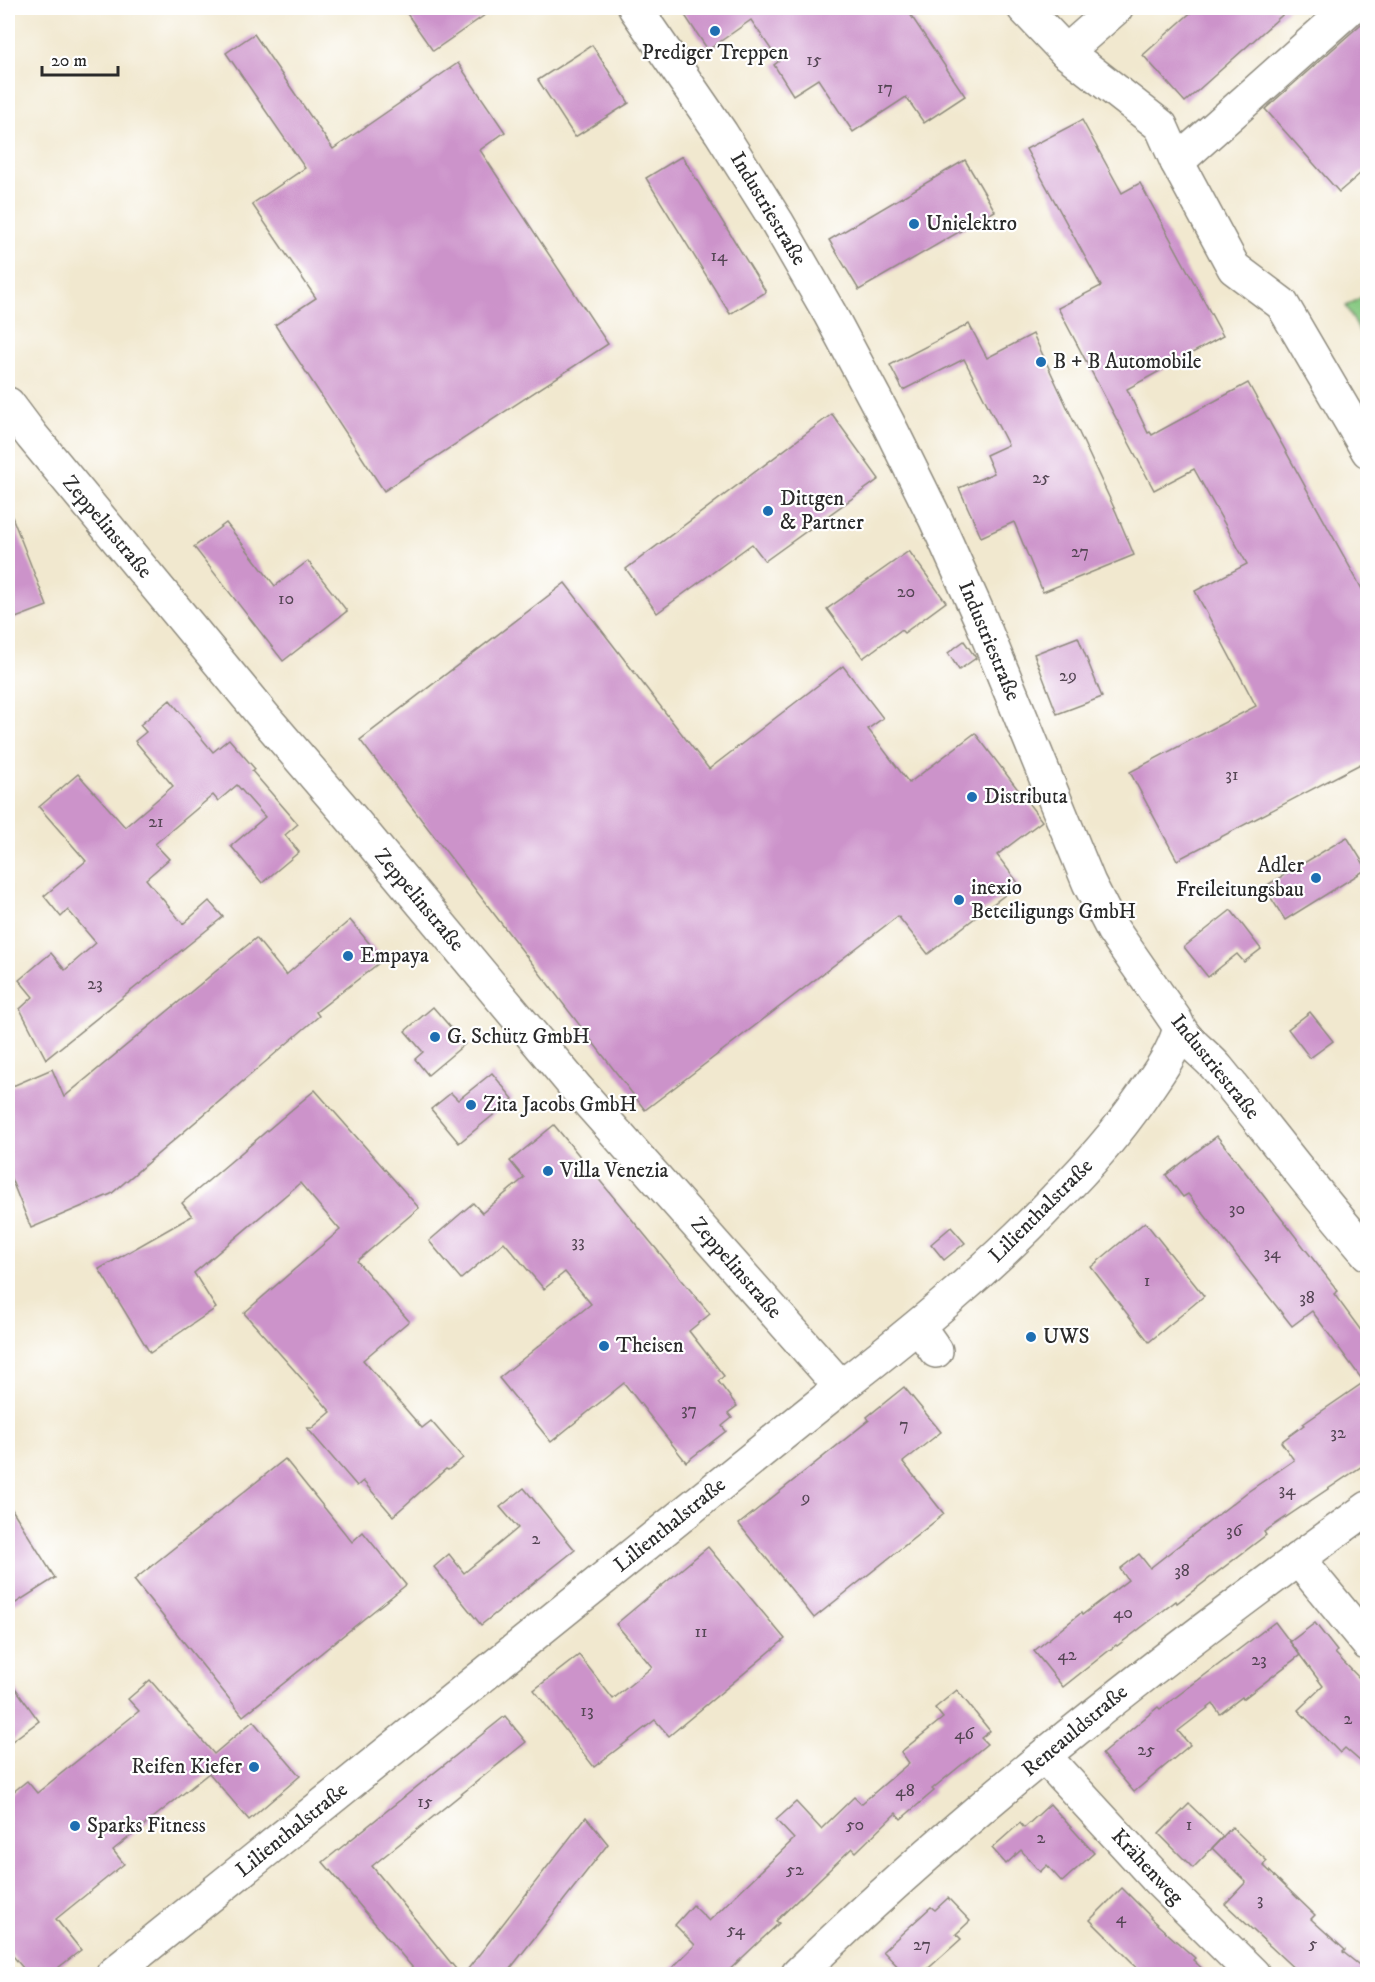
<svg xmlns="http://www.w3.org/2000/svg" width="1375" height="1982" viewBox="0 0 1375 1982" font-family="'IM FELL DW Pica',serif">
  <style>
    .pitch { fill: #87c982; stroke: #597a56; stroke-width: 1.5 }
    .building { fill: #cc93ca }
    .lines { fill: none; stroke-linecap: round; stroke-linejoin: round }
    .minor-casing { stroke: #8e8a7d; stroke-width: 36 }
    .minor { stroke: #fff; stroke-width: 33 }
    .poi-dot { fill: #1f6fb2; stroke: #fff; stroke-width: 2 }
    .labels { text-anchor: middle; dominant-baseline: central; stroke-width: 4.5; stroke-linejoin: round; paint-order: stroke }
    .number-label { font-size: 18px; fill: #534553 }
    .poi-label { font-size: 21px; fill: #2b2b2b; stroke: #fff; text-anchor: start }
    .street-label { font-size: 21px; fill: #2b2b2b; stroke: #fff }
  </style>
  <rect width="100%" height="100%" fill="#fff"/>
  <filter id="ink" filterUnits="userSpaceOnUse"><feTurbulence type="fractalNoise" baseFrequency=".0167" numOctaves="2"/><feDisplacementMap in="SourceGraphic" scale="12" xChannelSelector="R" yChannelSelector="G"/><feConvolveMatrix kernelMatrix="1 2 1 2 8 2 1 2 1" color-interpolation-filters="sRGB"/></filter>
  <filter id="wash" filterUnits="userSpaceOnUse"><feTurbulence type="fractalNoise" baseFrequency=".008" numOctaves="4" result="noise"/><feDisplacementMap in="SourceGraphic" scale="24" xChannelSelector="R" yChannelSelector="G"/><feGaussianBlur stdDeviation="1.35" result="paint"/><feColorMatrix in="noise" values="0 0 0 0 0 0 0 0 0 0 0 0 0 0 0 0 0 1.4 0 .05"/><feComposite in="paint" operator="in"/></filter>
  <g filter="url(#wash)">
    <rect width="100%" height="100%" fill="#f1e8cf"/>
    <polygon class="pitch" points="1367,294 1367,346 1346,306"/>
    <g id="blocks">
      <g class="building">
        <polygon points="403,8 495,8 433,51"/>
        <polygon points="680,8 906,8 965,96 924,123 906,97 853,132 818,79 793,95 774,65 779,61 751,20 708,50"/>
        <polygon points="1196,8 1290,8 1185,102 1143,55"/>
        <polygon points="1368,18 1368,167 1339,192 1265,109"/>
        <polygon points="254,34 333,149 458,63 505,132 480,150 608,344 384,491 275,325 316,298 252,204 305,168 226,53"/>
        <polygon points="592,45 629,103 575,137 538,80"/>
        <polygon points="1082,120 1122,193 1140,183 1223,336 1127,389 1148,433 1150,432 1152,435 1248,383 1368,600 1368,760 1177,860 1130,772 1256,706 1195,591 1247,564 1194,469 1154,490 1058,308 1101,286 1026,149"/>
        <polygon points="682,156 766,292 730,314 646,178"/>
        <polygon points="965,160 995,211 859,290 829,240"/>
        <polygon points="969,324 987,358 1033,334 1116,512 1134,555 1043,592 1014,522 981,537 959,488 994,473 986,455 1008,445 964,359 903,390 890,365"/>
        <polygon points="832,414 879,479 765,561 752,544 657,613 626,569"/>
        <polygon points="8,509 9,509 47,606 8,621"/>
        <polygon points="226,523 275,586 308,561 347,611 283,661 194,547"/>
        <polygon points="909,551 946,602 904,633 901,630 863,658 827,609"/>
        <polygon points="565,583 709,769 843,666 883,718 868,729 909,783 975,733 1042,821 997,855 1019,884 928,954 898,916 645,1110 360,740"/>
        <polygon points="1078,637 1102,697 1057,714 1034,654"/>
        <polygon points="964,641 976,658 959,670 948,653"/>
        <polygon points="170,700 213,752 229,739 255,769 252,771 298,824 285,835 299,852 262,883 231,846 265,817 237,785 218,801 213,795 155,844 169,859 146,879 183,924 209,901 223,917 46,1059 20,1009 33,997 19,980 51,953 65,970 96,943 68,910 61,917 44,896 86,861 39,807 78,774 125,827 173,786 135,741 146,732 140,725"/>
        <polygon points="1347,837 1367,869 1285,920 1264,887"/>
        <polygon points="1231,910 1261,949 1244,962 1237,954 1208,977 1184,947"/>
        <polygon points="350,920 383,960 316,1012 319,1016 111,1194 31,1228 8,1171 8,1088 52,1069 64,1097 256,938 286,975"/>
        <polygon points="433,1007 465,1044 428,1075 415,1059 423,1052 405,1031"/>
        <polygon points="1310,1012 1333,1041 1310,1058 1288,1029"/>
        <polygon points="492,1073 513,1099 459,1143 431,1109 451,1093 458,1100"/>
        <polygon points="315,1090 419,1208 357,1261 409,1321 363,1360 422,1428 431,1421 463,1458 448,1470 446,1469 393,1516 363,1481 357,1486 307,1428 312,1428 331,1412 244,1313 340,1230 300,1183 194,1273 216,1308 150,1353 99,1269 192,1216 182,1203"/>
        <polygon points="554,1125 710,1314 689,1331 724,1376 718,1381 737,1406 728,1413 732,1418 722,1426 726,1431 686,1462 624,1383 551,1442 499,1378 591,1304 565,1272 544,1289 504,1242 461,1279 429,1241 473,1203 482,1213 524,1178 510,1161"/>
        <polygon points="1217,1136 1338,1291 1334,1294 1368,1340 1368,1462 1264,1532 1266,1535 1177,1603 1176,1601 1117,1646 1116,1645 1063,1687 1034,1651 1081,1613 1082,1615 1128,1580 1120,1569 1139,1554 1150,1568 1246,1493 1294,1460 1281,1442 1304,1425 1303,1424 1364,1382 1312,1311 1292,1326 1188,1194 1183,1197 1166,1175"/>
        <polygon points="1145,1222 1204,1296 1149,1342 1091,1267"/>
        <polygon points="951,1227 965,1243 944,1260 931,1244"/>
        <polygon points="904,1387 941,1432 903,1462 944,1514 814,1618 739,1524 869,1420 867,1417"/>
        <polygon points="285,1459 352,1542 363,1532 406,1585 243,1716 134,1580"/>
        <polygon points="524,1488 575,1550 481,1625 434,1567 449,1554 464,1573 518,1528 500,1507"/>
        <polygon points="8,1503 55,1578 8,1608"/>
        <polygon points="708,1547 785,1639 669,1736 655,1720 594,1767 534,1690 579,1655 613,1699 652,1667 616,1624"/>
        <polygon points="1275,1622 1300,1655 1243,1699 1242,1697 1220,1714 1213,1704 1178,1731 1190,1745 1134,1792 1102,1754 1158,1707 1160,1709"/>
        <polygon points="1315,1623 1337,1651 1335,1653 1368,1687 1368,1768 1345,1748 1340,1753 1298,1710 1323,1686 1290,1642"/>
        <polygon points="8,1678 39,1721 8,1744"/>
        <polygon points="150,1680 214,1754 253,1721 300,1776 249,1820 209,1773 113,1850 124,1864 56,1919 81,1950 50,1974 28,1974 8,1950 8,1796 27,1781 37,1793 139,1711 128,1699"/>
        <polygon points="957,1690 990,1731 981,1738 987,1744 932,1789 934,1791 901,1819 896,1813 856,1852 852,1848 776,1921 779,1923 725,1974 666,1974 695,1945 675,1925 693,1905 709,1921 794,1839 776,1820 796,1802 821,1829 854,1797 861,1804 909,1763 901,1752 943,1718 935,1708"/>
        <polygon points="505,1716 526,1742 372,1866 460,1974 418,1974 323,1862"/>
        <polygon points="1050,1804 1094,1853 1062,1882 1047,1865 1040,1872 1021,1850 1006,1864 992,1848 1020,1823 1024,1828"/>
        <polygon points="1189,1804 1223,1837 1193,1868 1159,1834"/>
        <polygon points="586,1817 608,1844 506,1974 464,1974"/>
        <polygon points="1232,1827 1267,1861 1263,1865 1315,1915 1311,1919 1345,1950 1343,1952 1368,1972 1368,1974 1300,1974 1225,1904 1246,1882 1212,1848"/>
        <polygon points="1122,1888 1151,1917 1150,1918 1195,1958 1193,1960 1208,1974 1144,1974 1131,1963 1132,1962 1090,1920"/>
        <polygon points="948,1898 970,1921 956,1934 961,1939 922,1974 905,1974 883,1951 931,1907 935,1910"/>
      </g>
    </g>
  </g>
  <g filter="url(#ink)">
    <use href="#blocks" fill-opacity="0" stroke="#8e8a7d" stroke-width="1.5"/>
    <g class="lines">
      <defs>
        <g id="minor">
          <path d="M635 8 721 133 777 222 830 314 888 423 936 520 981 620 1089 883 1113 930 1176 1021C1183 1041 1205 1053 1218 1069 1268 1130 1315 1194 1368 1254"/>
          <polyline points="1024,8 1066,52 1161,126 1177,162 1234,268 1282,304 1368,451"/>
          <polyline points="1066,52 1116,8"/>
          <polyline points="1177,162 1350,8"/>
          <polyline points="8,404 32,436 266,719 352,819 577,1089 841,1387"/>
          <polyline points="919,1327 936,1351"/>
          <polyline points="1298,1559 1368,1644"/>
          <polyline points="1044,1756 1160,1882 1253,1974"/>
          <path d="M113 1974 841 1387C916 1329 990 1268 1056 1198 1087 1167 1116 1134 1141 1098 1156 1076 1172 1056 1179 1031"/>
          <path d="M798 1974C974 1803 1169 1652 1368 1508"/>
        </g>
      </defs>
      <use href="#minor" class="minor-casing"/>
      <use href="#minor" class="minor"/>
    </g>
  </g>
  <g class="poi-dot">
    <circle cx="715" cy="31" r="6"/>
    <circle cx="914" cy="224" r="6"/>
    <circle cx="1041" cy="362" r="6"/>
    <circle cx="768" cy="511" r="6"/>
    <circle cx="972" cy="797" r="6"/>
    <circle cx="1316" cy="878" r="6"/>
    <circle cx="959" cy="900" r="6"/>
    <circle cx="348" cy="956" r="6"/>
    <circle cx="435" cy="1037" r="6"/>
    <circle cx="471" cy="1105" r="6"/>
    <circle cx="548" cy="1171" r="6"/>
    <circle cx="1031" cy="1337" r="6"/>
    <circle cx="604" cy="1346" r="6"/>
    <circle cx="254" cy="1767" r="6"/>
    <circle cx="75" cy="1826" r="6"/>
  </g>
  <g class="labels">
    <g class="number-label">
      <text x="814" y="60">15</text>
      <text x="885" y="88">17</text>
      <text x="719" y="256">14</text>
      <text x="1041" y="478">25</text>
      <text x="1080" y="552">27</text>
      <text x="906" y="592">20</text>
      <text x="286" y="599">10</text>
      <text x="1068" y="676">29</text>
      <text x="1232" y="775">31</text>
      <text x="156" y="822">21</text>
      <text x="95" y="984">23</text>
      <text x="1237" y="1209">30</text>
      <text x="578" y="1242">33</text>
      <text x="1272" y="1253">34</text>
      <text x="1147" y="1281">1</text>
      <text x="1307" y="1298">38</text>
      <text x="689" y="1410">37</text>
      <text x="904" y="1425">7</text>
      <text x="1338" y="1433">32</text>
      <text x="1287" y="1490">34</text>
      <text x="806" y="1498">9</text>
      <text x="1234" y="1531">36</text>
      <text x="536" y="1539">2</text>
      <text x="1182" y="1571">38</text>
      <text x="1123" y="1613">40</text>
      <text x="701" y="1632">11</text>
      <text x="1067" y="1655">42</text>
      <text x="1259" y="1660">23</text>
      <text x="587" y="1711">13</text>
      <text x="1348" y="1719">2</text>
      <text x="964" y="1734">46</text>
      <text x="1146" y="1750">25</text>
      <text x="905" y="1791">48</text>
      <text x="425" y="1802">15</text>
      <text x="855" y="1825">50</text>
      <text x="1189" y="1825">1</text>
      <text x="1041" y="1838">2</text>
      <text x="795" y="1870">52</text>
      <text x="1260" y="1900">3</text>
      <text x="1121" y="1918">4</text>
      <text x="736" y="1930">54</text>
      <text x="1313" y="1944">5</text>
      <text x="922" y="1945">27</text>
    </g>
    <g class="poi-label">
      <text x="715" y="53" text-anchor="middle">Prediger Treppen</text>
      <text x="926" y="224">Unielektro</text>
      <text x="1053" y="362">B + B Automobile</text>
      <text x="780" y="499">Dittgen<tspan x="780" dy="24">&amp; Partner</tspan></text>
      <text x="984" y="797">Distributa</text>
      <text x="1304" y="866" text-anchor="end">Adler<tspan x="1304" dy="24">Freileitungsbau</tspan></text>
      <text x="971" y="888">inexio<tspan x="971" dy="24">Beteiligungs GmbH</tspan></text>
      <text x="360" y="956">Empaya</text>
      <text x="447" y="1037">G. Schütz GmbH</text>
      <text x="483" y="1105">Zita Jacobs GmbH</text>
      <text x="560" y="1171">Villa Venezia</text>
      <text x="1043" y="1337">UWS</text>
      <text x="616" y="1346">Theisen</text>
      <text x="242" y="1767" text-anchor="end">Reifen Kiefer</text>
      <text x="87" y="1826">Sparks Fitness</text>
    </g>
    <g class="street-label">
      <text transform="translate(768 209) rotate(59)">Industriestraße</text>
      <text transform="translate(107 527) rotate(50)">Zeppelinstraße</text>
      <text transform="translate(989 641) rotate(67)">Industriestraße</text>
      <text transform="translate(419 900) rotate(50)">Zeppelinstraße</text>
      <text transform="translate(1215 1067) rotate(51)">Industriestraße</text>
      <text transform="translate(1041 1211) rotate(-45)">Lilienthalstraße</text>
      <text transform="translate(736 1268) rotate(49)">Zeppelinstraße</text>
      <text transform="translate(670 1525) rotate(-39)">Lilienthalstraße</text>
      <text transform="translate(1075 1731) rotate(-40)">Reneauldstraße</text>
      <text transform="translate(292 1830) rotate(-39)">Lilienthalstraße</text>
      <text transform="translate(1147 1867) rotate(47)">Krähenweg</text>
    </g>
  </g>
  <rect width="1375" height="1982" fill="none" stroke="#fff" stroke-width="30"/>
  <path d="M42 66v9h76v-9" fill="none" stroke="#2b2b2b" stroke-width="3"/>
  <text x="51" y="66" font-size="18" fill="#2b2b2b" stroke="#ffffff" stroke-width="4.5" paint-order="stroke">20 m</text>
</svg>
